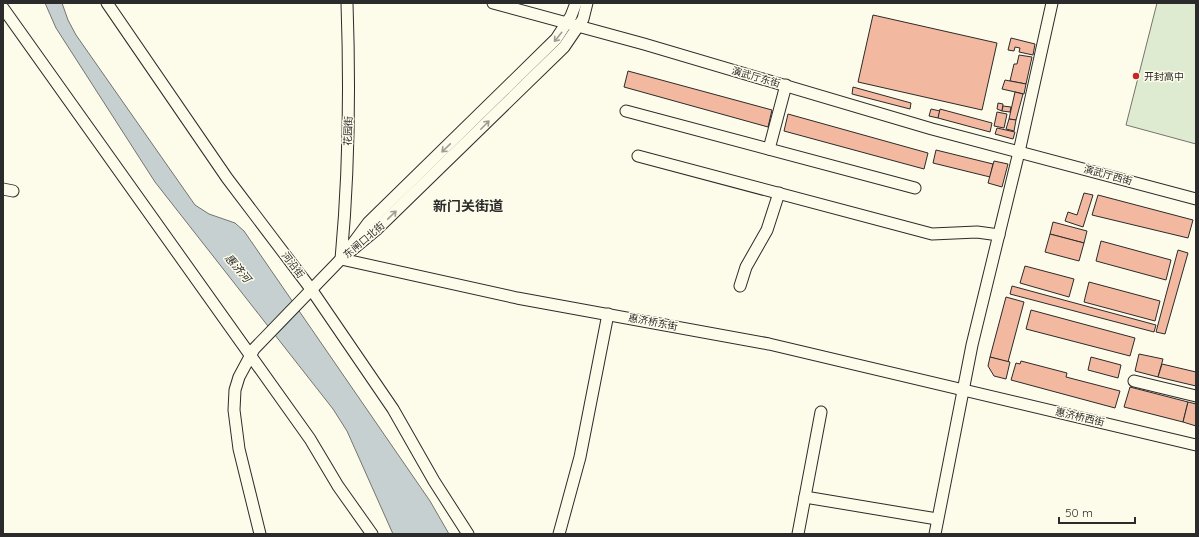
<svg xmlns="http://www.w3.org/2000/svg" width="1199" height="537" viewBox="0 0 1199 537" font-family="Quicksand,'Noto Sans SC',sans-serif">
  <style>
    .green { fill: #deebd1; stroke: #74746e }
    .water { fill: #c7d0d0; stroke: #74746e }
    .building { fill: #f2b8a0; stroke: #2b2b2b }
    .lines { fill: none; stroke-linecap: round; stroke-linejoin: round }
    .minor-casing { stroke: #2b2b2b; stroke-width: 13 }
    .minor { stroke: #fdfbea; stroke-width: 11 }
    .oneway { stroke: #9e9d94 }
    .poi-dot { fill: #c62828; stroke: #fdfbea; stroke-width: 1.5 }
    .labels { text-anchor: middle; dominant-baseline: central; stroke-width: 3; stroke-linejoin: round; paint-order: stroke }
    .poi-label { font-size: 10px; fill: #2b2b2b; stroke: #fdfbea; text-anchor: start }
    .street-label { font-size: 10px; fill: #2b2b2b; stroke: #fdfbea }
    .water-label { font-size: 11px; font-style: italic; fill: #2b2b2b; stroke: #fdfbea }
    .district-label { font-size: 14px; font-weight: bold; fill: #2b2b2b; stroke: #fdfbea }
  </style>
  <rect width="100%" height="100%" fill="#fdfbea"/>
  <polygon class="green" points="1157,3 1196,3 1196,144 1126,125"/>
  <polygon class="water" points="45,3 62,3 68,20 76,35 195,205 209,214 235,223 244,231 430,501 449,534 393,534 347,431 333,409 155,182 56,28"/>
  <g class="building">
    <polygon points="873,15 997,43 982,110 858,82"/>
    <polygon points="1011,38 1035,44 1033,55 1019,52 1020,48 1015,47 1014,51 1008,50"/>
    <polygon points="1019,55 1032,57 1026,84 1010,81 1014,64 1017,64"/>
    <polygon points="628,71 772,110 768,127 624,87"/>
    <polygon points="1005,80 1026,84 1024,94 1002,89"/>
    <polygon points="853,87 911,103 910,109 852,94"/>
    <polygon points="1015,92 1023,94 1016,120 1009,119"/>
    <polygon points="998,103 1003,104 1002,111 997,109"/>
    <polygon points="1003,106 1011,107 1010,112 1002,111"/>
    <polygon points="931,109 940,111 938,118 929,116"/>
    <polygon points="940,109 992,123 990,132 938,118"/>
    <polygon points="997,112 1007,114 1004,128 994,126"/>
    <polygon points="788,114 928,153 924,169 784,131"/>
    <polygon points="1009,119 1016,120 1014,131 1006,129"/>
    <polygon points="997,128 1015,132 1013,139 995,134"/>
    <polygon points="936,150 993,164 990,177 933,163"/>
    <polygon points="994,161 1008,164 1002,187 988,183"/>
    <polygon points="1084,193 1093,195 1083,227 1065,221 1068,212 1077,215"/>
    <polygon points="1098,195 1193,220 1188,238 1092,215"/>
    <polygon points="1053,222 1087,231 1084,243 1050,234"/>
    <polygon points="1050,234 1084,243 1079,261 1045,252"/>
    <polygon points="1101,241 1171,260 1166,280 1096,261"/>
    <polygon points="1178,250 1188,253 1165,334 1156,332"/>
    <polygon points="1025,266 1074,279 1069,297 1020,283"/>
    <polygon points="1089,282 1160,301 1155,321 1084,302"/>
    <polygon points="1012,286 1156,325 1154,332 1010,294"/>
    <polygon points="1006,297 1024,302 1008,362 990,357"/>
    <polygon points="1031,310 1135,338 1130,356 1026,329"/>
    <polygon points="1139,354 1163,359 1158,377 1135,371"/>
    <polygon points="990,357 1010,362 1006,379 994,376 988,366"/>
    <polygon points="1091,357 1121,365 1118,378 1088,370"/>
    <polygon points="1021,361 1067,373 1066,377 1120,391 1115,408 1011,380 1016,363 1020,364"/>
    <polygon points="1162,364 1196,372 1196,386 1158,377"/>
    <polygon points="1130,387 1188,402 1183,422 1124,407"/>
    <polygon points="1188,402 1196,404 1196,426 1183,422"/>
  </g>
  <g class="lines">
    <defs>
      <g id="minor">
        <polyline points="107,3 227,178 311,289 393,409 434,481 468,534"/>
        <polyline points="493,3 644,44 932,129 1196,199"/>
        <polyline points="3,8 310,439 338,486 372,534"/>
        <polyline points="626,111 915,188"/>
        <polyline points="769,149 786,85"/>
        <polyline points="638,156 932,234 977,232 999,235"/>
        <polyline points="3,189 13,191"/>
        <polyline points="351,246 368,223 556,39 571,16 576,3"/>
        <polyline points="341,259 517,298 769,344 1196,445"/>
        <path d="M341 259C349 174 350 89 347 3"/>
        <polyline points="740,286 746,267 767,230 779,193"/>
        <polyline points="1134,381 1196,396"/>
        <polyline points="805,497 937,519"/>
        <polyline points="260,534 239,449 234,410 235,390 239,377 254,349 341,259 376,230 564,47 583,19 587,3"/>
        <polyline points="559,534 580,457 608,314"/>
        <polyline points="798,534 821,412"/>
        <polyline points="935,534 972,345 1019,152 1052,3"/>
      </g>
    </defs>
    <use href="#minor" class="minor-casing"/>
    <use href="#minor" class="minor"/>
  </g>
  <defs><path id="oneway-shaft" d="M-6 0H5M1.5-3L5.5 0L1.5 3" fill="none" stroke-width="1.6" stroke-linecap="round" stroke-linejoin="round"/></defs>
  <g class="oneway">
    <use href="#oneway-shaft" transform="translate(558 37) rotate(129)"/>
    <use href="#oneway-shaft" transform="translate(485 125) rotate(-45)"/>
    <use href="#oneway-shaft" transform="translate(446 148) rotate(136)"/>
    <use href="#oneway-shaft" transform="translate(392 215) rotate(-44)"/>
  </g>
  <circle class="poi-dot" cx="1136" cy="76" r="4"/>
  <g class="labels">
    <g class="poi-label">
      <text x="1144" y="76">开封高中</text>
    </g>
    <g class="street-label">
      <text transform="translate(756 77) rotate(16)">演武厅东街</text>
      <text transform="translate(348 131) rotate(-88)">花园街</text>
      <text transform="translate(1108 175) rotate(15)">演武厅西街</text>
      <text transform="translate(364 240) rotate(-40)">东闸口北街</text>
      <text transform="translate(293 265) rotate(53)">河沿街</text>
      <text transform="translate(653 322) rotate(11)">惠济桥东街</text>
      <text transform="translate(1080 417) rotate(13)">惠济桥西街</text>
    </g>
    <g class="water-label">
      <text transform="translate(238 268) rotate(50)">惠济河</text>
    </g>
    <g class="district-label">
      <text x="468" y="206">新门关街道</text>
    </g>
  </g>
  <rect width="1199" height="537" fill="none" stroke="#2b2b2b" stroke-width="8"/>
  <path d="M1059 517v6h76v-6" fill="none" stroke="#2b2b2b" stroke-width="2"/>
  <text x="1065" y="517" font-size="12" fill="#2b2b2b" stroke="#fdfbea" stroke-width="3" paint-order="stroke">50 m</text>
</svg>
